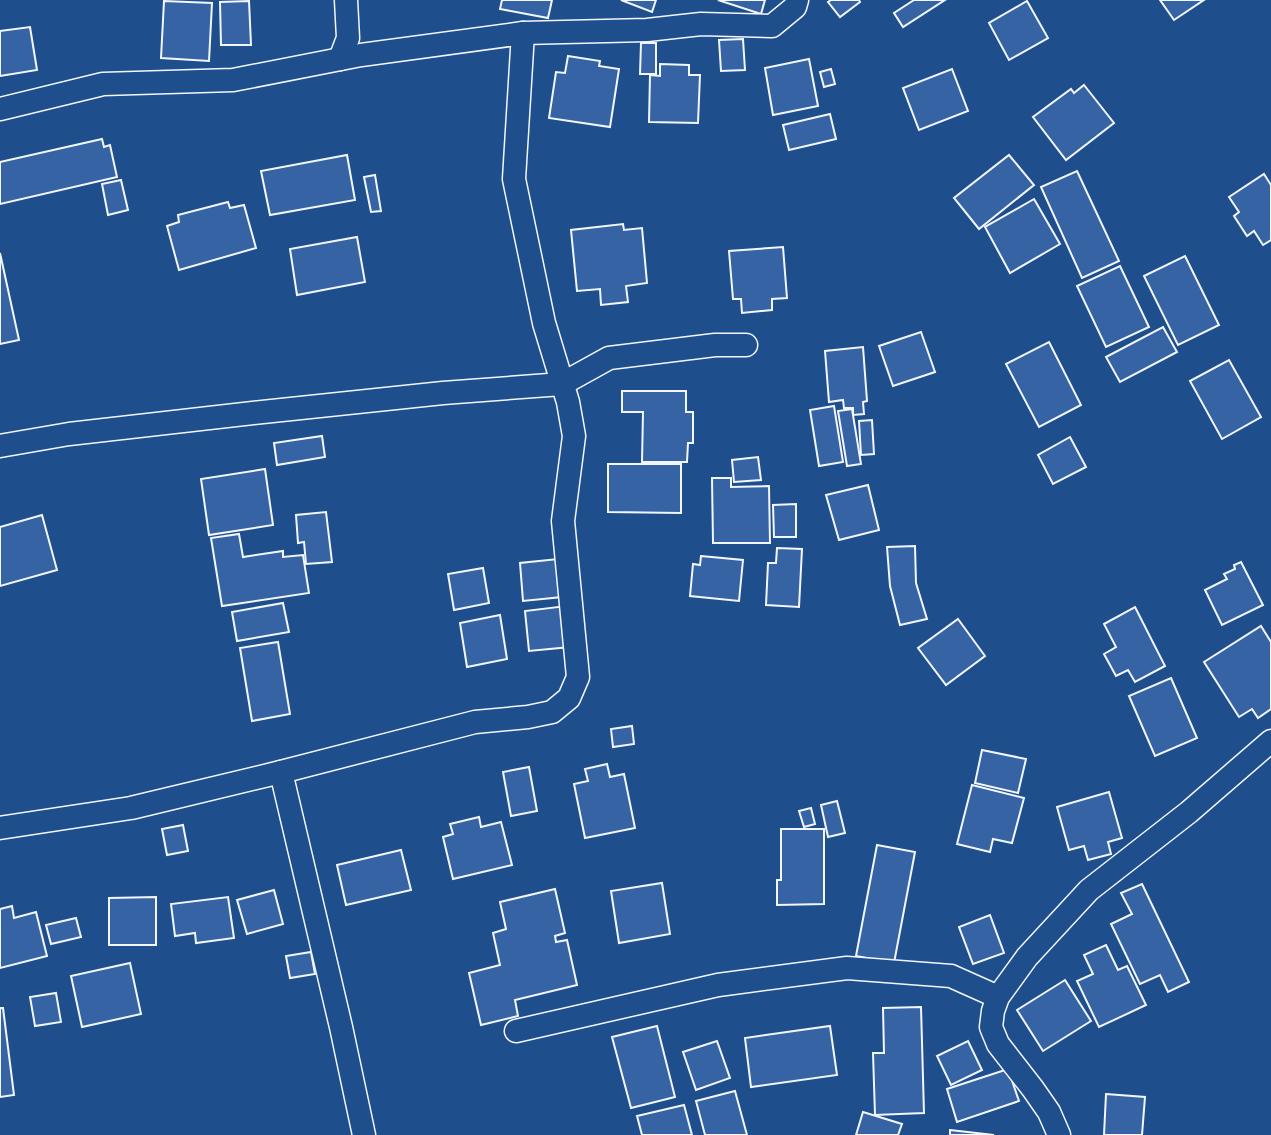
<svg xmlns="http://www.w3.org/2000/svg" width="1271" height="1135" viewBox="0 0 1271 1135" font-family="Mulish,sans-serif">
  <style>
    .building { fill: #3563a3; stroke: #f2f6ff; stroke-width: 2 }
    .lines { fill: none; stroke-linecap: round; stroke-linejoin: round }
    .street-casing { stroke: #f2f6ff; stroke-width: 25 }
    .street { stroke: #1f4e8c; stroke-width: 22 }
  </style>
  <rect width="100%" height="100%" fill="#1f4e8c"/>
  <g class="building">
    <polygon points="502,0 552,0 548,18 500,9"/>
    <polygon points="621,0 656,0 652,12"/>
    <polygon points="718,0 765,0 761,14"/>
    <polygon points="831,0 859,0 860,2 840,17 828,2"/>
    <polygon points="914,0 945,0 903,27 894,13"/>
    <polygon points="1160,0 1204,0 1174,20"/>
    <polygon points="164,1 212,3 209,61 161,58"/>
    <polygon points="249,1 251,45 221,45 220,2"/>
    <polygon points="1027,1 1048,38 1009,60 989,23"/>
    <polygon points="30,27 37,70 0,76 0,31"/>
    <polygon points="743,39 745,70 721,71 719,40"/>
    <polygon points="641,43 656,43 656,74 640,74"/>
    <polygon points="568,56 600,61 599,66 619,69 610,127 549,118 556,72 565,73"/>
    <polygon points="809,59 818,106 773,115 765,68"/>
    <polygon points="660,64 689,65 689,75 700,75 698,123 649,122 650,75 660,76"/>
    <polygon points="831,69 835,84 824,87 820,72"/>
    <polygon points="952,69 968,111 919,130 903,88"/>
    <polygon points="1084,85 1114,123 1066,160 1033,117 1071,89 1074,93"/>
    <polygon points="830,114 836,139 789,150 783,125"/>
    <polygon points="102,139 104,147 110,145 117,177 0,204 0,162"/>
    <polygon points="347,155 355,200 270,215 261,171"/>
    <polygon points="1009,155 1034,185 979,229 954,198"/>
    <polygon points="1077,171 1119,261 1082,278 1041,187"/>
    <polygon points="1264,174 1271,185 1271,240 1263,245 1254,231 1247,236 1234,216 1239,212 1229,197"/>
    <polygon points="375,175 381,211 371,212 364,177"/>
    <polygon points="121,180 128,210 108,215 102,184"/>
    <polygon points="1034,199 1060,244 1010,273 985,227"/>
    <polygon points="228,202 230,208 244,205 256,248 179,270 167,226 179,222 178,215"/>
    <polygon points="623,224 624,230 642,228 647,283 626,286 628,302 601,305 600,289 577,291 571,230"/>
    <polygon points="357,237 365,282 297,295 290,249"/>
    <polygon points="783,247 787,298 772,299 772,310 742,313 741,299 733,299 729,251"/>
    <polygon points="0,253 19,340 0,344"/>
    <polygon points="1185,256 1219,325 1178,345 1144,276"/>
    <polygon points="1120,266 1149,327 1106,347 1077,286"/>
    <polygon points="1163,327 1177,352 1120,382 1106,357"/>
    <polygon points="921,332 935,372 893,386 879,346"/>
    <polygon points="1049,342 1081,405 1039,427 1006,364"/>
    <polygon points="863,347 867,401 863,402 864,414 853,415 853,408 844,408 843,400 829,402 825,351"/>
    <polygon points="1229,360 1261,417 1222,439 1190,381"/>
    <polygon points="622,391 686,391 686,412 693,412 693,443 688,443 687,462 642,462 643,412 622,412"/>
    <polygon points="834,406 843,462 819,466 810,410"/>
    <polygon points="852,409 861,464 847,466 838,411"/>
    <polygon points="872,420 874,454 861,455 859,421"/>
    <polygon points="322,436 325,457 277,465 274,443"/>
    <polygon points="1070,437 1086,467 1053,484 1038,455"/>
    <polygon points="758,457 761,480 734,482 732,460"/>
    <polygon points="608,464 681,464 681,513 608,512"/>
    <polygon points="265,469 273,525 209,535 201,479"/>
    <polygon points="712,478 731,478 731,487 769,486 770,543 713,543"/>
    <polygon points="868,485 879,530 839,540 826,495"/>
    <polygon points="796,504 796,537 774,537 773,505"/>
    <polygon points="326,512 332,562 306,564 304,542 298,543 296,515"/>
    <polygon points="42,515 57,570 0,586 0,527"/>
    <polygon points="239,534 243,557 283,551 283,557 303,555 309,593 222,606 211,538"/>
    <polygon points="915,546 916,583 927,619 900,625 890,586 887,547"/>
    <polygon points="777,548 802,549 799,607 766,605 768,563 776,563"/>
    <polygon points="701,556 743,560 739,601 690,596 693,564 700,565"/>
    <polygon points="558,559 562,597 523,601 520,563"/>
    <polygon points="1241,562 1263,605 1222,625 1205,590 1227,579 1224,574 1235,569 1234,565"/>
    <polygon points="483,568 489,603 454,610 448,574"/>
    <polygon points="283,603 289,632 237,641 232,612"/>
    <polygon points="566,606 570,647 529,651 525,611"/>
    <polygon points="1135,607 1165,666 1135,682 1128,670 1116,676 1104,654 1116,647 1104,624"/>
    <polygon points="500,615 507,659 467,667 460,623"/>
    <polygon points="958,619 985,656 946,685 918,648"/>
    <polygon points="1261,626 1271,642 1271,709 1258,718 1252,709 1239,717 1204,662"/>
    <polygon points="278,642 290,714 252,721 240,648"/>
    <polygon points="1171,678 1197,738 1155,756 1129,696"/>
    <polygon points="632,726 634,744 613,747 611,729"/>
    <polygon points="982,750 1026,759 1018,793 975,783"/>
    <polygon points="607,764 610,777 624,774 635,828 585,838 574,784 588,781 585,769"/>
    <polygon points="529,767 537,811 511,816 503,772"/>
    <polygon points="972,785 1024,798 1012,843 993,839 990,852 957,844"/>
    <polygon points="1109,792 1122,838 1108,842 1111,854 1088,860 1084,846 1069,850 1057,807"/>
    <polygon points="837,801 845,833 828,837 821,805"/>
    <polygon points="811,808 815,824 804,827 799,811"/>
    <polygon points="479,817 481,827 501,822 512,865 453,879 443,837 453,834 450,824"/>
    <polygon points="183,825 188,851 167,855 162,829"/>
    <polygon points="781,829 824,829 824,904 777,905 777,880 781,880"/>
    <polygon points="877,845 915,852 894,963 856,956"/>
    <polygon points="401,850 411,890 346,905 337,865"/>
    <polygon points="662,883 670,934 619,943 611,891"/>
    <polygon points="1142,884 1189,982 1168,992 1160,975 1140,984 1111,924 1132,914 1121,893"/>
    <polygon points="555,889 565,933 555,936 556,942 567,940 577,985 515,1000 518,1016 481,1025 469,973 500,965 493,933 506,929 500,902"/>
    <polygon points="274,890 283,924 247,934 237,900"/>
    <polygon points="156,897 156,945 109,945 109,898"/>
    <polygon points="228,897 234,938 196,943 195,933 175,936 171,904"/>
    <polygon points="12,906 14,918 36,912 47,956 0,968 0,909"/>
    <polygon points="990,915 1004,953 973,964 959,927"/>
    <polygon points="76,918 81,937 51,944 46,925"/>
    <polygon points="1106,945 1118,970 1127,966 1146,1005 1099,1027 1077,981 1093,974 1084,955"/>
    <polygon points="311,952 315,974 290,978 286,956"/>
    <polygon points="130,963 141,1014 82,1027 71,976"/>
    <polygon points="1065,980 1091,1021 1043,1051 1017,1010"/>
    <polygon points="56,993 61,1022 35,1026 30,997"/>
    <polygon points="921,1007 924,1113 875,1115 873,1053 884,1053 883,1008"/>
    <polygon points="0,1008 3,1008 14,1095 0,1097"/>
    <polygon points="657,1026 675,1097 631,1108 612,1037"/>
    <polygon points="830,1026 837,1075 751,1087 745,1038"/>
    <polygon points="717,1041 730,1078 696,1090 683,1052"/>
    <polygon points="968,1041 982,1070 951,1085 937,1056"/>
    <polygon points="1008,1069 1019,1101 957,1122 947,1089"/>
    <polygon points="735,1091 747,1135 705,1135 696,1101"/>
    <polygon points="1106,1094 1145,1097 1142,1135 1104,1135"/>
    <polygon points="684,1105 692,1135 642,1135 637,1116"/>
    <polygon points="863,1112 902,1124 898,1135 856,1135"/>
    <polygon points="950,1130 994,1135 950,1135"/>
  </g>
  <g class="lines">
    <defs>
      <g id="street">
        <polyline points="340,59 348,38 346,0"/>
        <polyline points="0,109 103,84 233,80 361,55 523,33 647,30 701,24 772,26 795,7 797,0"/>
        <polyline points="0,446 69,434 253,413 443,393 562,384 609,358 715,345 746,345"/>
        <polyline points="281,772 341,1027 364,1135"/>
        <polyline points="0,828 131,808 281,772 475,722 528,717 552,712 569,698 578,677 563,521 574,436 568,402 544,323 514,179 523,33"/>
        <polyline points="516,1031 718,985 847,968 951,976 998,997"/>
        <polyline points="1059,1135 1049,1112 1033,1089 998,1044 991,1027 993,1011 998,997 1027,957 1089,890 1189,812 1271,741"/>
      </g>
    </defs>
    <use href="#street" class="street-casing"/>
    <use href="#street" class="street"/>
  </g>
</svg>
